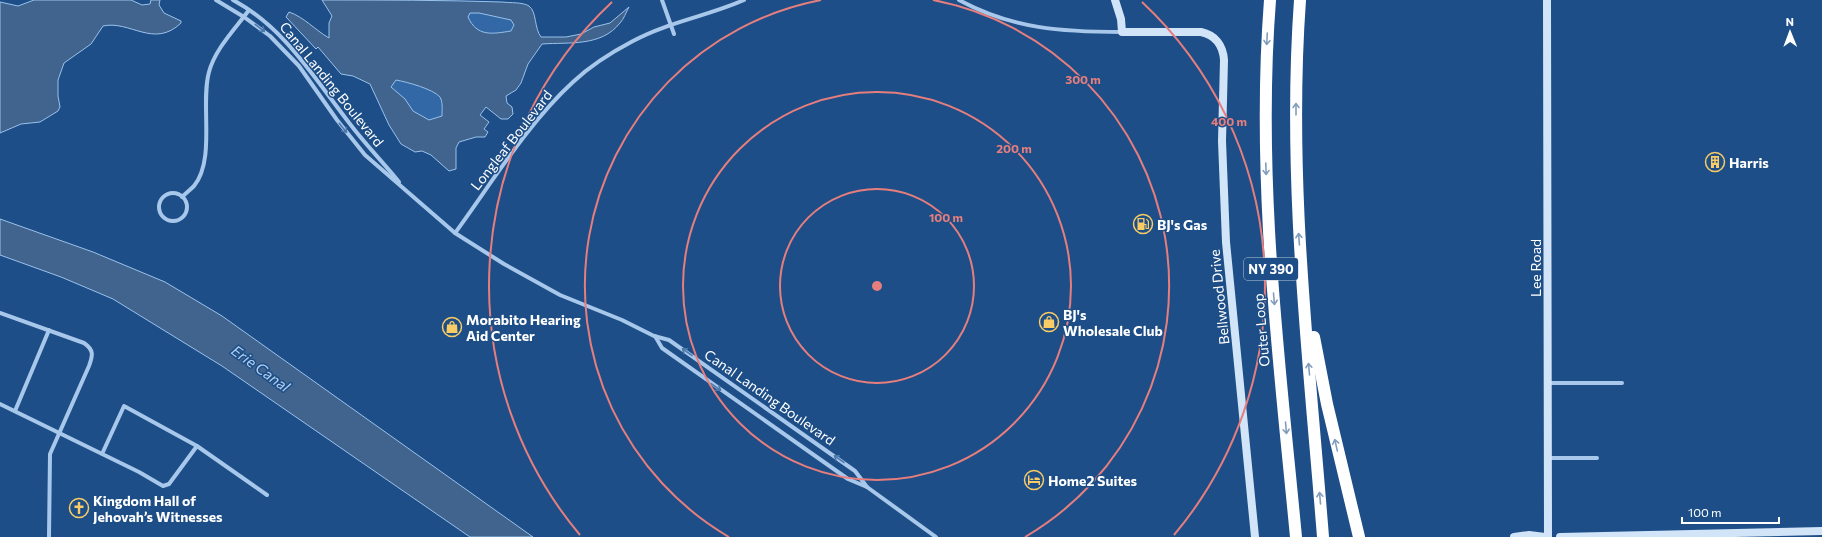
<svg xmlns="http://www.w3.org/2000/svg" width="1822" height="537" viewBox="0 0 1822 537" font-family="Commissioner,sans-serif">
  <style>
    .green { fill: #3168a5 }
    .water { fill: #40648d; stroke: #9ac2ed; fill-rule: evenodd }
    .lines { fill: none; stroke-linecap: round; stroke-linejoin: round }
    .street { stroke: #a7c7eb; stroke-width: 4 }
    .secondary { stroke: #d2e4f8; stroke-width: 8 }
    .highway { stroke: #fff; stroke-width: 12 }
    .oneway { stroke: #4d78aa }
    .oneway2 { stroke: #839ebd }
    .ring { fill: none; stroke: #e67e7e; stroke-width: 2 }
    .labels { text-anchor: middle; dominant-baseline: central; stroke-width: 3; stroke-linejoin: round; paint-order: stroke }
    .shield { fill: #1d4e87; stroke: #bbcadb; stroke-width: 1 }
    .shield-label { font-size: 13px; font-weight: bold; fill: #fff }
    .street-label { font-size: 14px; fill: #fff; stroke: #1d4e87 }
    .poi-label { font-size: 14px; font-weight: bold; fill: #fff; stroke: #1d4e87; text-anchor: start }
    .water-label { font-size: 15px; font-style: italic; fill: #b2d1f2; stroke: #1d4e87 }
    .centre { fill: #e67e7e; stroke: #1d4e87; stroke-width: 2 }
    .ring-label { font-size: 12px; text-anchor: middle; font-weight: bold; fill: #e67e7e; stroke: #1d4e87; stroke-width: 3; stroke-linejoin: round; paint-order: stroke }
  </style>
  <rect width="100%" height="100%" fill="#1d4e87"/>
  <g class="green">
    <path d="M470 13H479L511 20 514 25 511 31C492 34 477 37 468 17Z"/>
    <path d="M396 80C407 82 433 89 440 97 443 102 442 110 442 116L429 120 413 111 405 99 390 86Z"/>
  </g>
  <g class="water">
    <path d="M34 0H131L142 5 150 4 151 0H160L159 5 164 13 181 21V23C154 49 130 20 103 26L91 44 64 63 58 80V96L60 107 58 111 40 122 21 124 0 133V2L18 6Z"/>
    <path d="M322 0C382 0 443 0 502 2 510 3 523 2 529 6 537 12 534 28 541 37H566L581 34 594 27 610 23 629 7C626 12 624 19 620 23 601 47 569 42 542 44L528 64 521 83 516 90 506 96 507 103 512 107 513 114 508 119H501L486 107 480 115 489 122 484 129 488 132 485 137H476L459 142 456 148V169L449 171 431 155 422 151 415 152 401 144 389 125 370 84 353 76 341 74 318 47 316 49 286 17 289 12C304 17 315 30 329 38V23L332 16ZM479 13 511 20 514 25 511 31C492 34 477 37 468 17L470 13ZM396 80C407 82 433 89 440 97 443 102 442 110 442 116L429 120 413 111 405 99 391 87Z"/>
    <polygon points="0,219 93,252 165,282 222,316 533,537 470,537 222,366 113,299 61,277 0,255"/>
  </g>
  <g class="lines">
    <g class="street">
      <polyline points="216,0 244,17 270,36 299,66 337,120 365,155 455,233 504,264 560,295 622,320 654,336 669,340 855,471 867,487"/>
      <path d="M233 0C285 28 314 78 350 124 365 144 383 162 399 182"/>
      <polyline points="662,0 674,34"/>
      <path d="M959 0C1012 29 1063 32 1122 32"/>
      <circle cx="173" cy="207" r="14"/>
      <path d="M182 197C186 193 190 190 194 186 216 159 200 104 209 72 215 49 235 29 249 10"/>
      <path d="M455 233C491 184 528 123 573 82 591 65 612 52 633 41 668 22 708 16 744 0"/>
      <path d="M0 313 84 343C94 350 93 355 89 366L50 454 49 537"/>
      <polyline points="655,336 662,348 848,479 867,487 936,537"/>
      <polyline points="1548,383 1622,383"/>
      <polyline points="0,404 139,472 163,486 169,484 197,446 124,406 102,454"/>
      <polyline points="15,411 49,330"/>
      <polyline points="197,446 267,495"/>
      <polyline points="1548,458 1597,458"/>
    </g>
    <g class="secondary">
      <path d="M1115 0 1121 19 1122 32H1201C1215 35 1223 45 1224 60L1222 141 1226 242 1255 537"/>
      <polyline points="1547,0 1548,537"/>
      <polyline points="1514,537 1529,535 1545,537"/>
      <polyline points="1560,537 1822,531"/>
    </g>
    <g class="highway">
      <path d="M1270 0C1256 180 1279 358 1296 537"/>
      <path d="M1300 0C1287 179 1309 358 1323 537"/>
      <polyline points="1314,337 1327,404 1359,537"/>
    </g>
  </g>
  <defs><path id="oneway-shaft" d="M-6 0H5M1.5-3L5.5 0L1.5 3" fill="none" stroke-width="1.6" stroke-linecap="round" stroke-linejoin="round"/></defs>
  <g class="oneway">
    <use href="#oneway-shaft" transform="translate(260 28) rotate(38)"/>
    <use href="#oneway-shaft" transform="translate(343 128) rotate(51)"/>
    <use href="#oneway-shaft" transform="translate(687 352) rotate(-145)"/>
    <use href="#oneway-shaft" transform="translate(716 387) rotate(35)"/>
    <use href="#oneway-shaft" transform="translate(839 459) rotate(-145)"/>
  </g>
  <g class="oneway2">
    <use href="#oneway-shaft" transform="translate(1267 39) rotate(93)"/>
    <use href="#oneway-shaft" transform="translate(1296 109) rotate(-90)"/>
    <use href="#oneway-shaft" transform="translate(1266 169) rotate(88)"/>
    <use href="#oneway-shaft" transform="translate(1299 239) rotate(-94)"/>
    <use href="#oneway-shaft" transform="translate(1274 299) rotate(85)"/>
    <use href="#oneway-shaft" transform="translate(1309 369) rotate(-95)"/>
    <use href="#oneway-shaft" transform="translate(1286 428) rotate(85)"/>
    <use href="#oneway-shaft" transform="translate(1336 445) rotate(-103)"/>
    <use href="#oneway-shaft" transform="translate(1320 498) rotate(-95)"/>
  </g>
  <g class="ring">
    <circle cx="877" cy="286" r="97"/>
    <circle cx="877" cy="286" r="194"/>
    <path d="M729 537A291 291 0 0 1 821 0M933 0A291 291 0 0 1 1025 537"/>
    <path d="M580 535A388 388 0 0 1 612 2M1142 2A388 388 0 0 1 1174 535"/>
  </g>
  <defs>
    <symbol id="building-ring" viewBox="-11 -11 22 22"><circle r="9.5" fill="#1d4e87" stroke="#facc65" stroke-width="1.5"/><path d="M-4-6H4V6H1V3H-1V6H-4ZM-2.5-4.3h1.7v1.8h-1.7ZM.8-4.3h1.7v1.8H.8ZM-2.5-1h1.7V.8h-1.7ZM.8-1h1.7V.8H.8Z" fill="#facc65"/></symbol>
    <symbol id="fuel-ring" viewBox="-11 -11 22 22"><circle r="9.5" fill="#1d4e87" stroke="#facc65" stroke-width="1.5"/><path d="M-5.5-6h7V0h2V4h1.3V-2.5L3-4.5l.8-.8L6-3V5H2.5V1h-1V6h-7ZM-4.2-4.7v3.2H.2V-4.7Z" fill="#facc65"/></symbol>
    <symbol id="shop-ring" viewBox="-11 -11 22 22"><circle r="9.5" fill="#1d4e87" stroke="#facc65" stroke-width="1.5"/><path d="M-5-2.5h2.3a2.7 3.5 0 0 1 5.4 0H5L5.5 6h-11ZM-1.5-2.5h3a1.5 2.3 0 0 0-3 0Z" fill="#facc65"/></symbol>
    <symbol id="hotel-ring" viewBox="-11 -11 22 22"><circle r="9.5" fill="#1d4e87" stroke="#facc65" stroke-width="1.5"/><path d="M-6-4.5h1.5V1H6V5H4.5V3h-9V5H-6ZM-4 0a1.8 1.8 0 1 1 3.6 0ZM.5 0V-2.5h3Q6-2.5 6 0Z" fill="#facc65"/></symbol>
    <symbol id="church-ring" viewBox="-11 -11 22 22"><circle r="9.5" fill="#1d4e87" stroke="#facc65" stroke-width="1.5"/><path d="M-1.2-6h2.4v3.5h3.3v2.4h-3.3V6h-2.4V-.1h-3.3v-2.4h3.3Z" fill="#facc65"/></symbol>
  </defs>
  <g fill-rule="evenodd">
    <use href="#building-ring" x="1704" y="151" width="22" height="22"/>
    <use href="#fuel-ring" x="1132" y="213" width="22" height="22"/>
    <use href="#shop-ring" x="1038" y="311" width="22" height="22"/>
    <use href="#shop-ring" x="441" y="316" width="22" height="22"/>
    <use href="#hotel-ring" x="1023" y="469" width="22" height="22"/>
    <use href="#church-ring" x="68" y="497" width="22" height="22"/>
  </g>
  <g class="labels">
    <rect class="shield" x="1244" y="258" width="54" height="22" rx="3"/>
    <g class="shield-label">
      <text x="1271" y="269">NY 390</text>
    </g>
    <g class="street-label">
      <text transform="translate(332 84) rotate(51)">Canal Landing Boulevard</text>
      <text transform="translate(511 140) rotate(-52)">Longleaf Boulevard</text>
      <text transform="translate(1535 268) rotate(-90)">Lee Road</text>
      <text transform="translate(1219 297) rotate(-96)">Bellwood Drive</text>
      <text transform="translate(1261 330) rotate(-95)">Outer Loop</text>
      <text transform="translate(770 397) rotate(35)">Canal Landing Boulevard</text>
    </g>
    <g class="poi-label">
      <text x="1729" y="162">Harris</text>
      <text x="1157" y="224">BJ's Gas</text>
      <text x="1063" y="314">BJ's<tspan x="1063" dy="16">Wholesale Club</tspan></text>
      <text x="466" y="319">Morabito Hearing<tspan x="466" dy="16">Aid Center</tspan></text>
      <text x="1048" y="480">Home2 Suites</text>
      <text x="93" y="500">Kingdom Hall of<tspan x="93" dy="16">Jehovah’s Witnesses</tspan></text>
    </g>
    <g class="water-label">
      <text transform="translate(261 368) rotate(36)">Erie Canal</text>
    </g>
  </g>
  <circle cx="877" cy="286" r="6" class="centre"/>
  <g class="ring-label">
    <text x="1083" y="84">300 m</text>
    <text x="1229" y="126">400 m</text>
    <text x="1014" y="153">200 m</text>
    <text x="946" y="222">100 m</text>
  </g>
  <g transform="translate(1790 32) rotate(359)" stroke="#1d4e87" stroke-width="3" paint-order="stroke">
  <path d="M0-3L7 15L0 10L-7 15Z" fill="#ffffff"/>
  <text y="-6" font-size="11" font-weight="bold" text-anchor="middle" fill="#ffffff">N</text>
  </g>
  <path d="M1682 517v6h97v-6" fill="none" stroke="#ffffff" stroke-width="2"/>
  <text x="1688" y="517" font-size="12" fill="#ffffff" stroke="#1d4e87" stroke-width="3" paint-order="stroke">100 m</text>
</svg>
